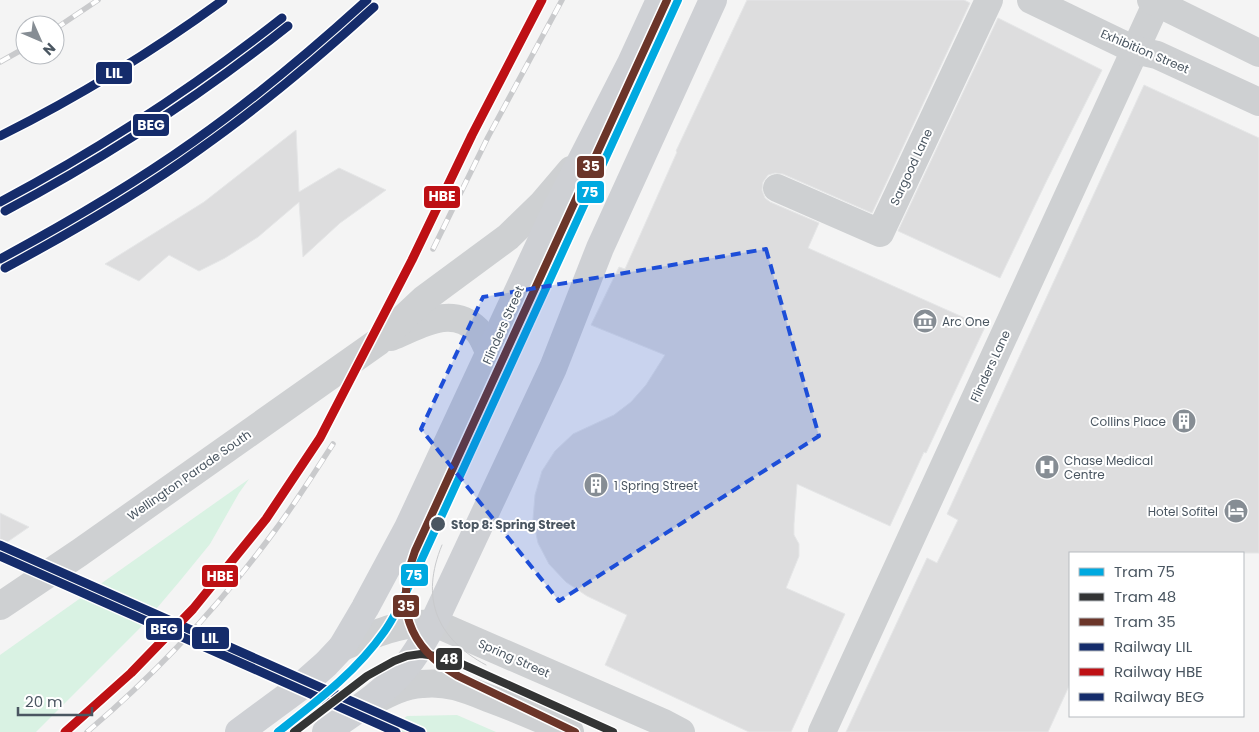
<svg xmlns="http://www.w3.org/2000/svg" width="1259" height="732" viewBox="0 0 1259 732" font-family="Poppins,sans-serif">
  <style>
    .green { fill: #d9f2e3 }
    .building { fill: #ddddde; stroke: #e5e6e7 }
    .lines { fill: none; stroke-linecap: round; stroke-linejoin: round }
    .minor { stroke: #ced0d2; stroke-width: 28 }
    .tertiary { stroke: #ced0d2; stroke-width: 28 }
    .secondary { stroke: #ced0d4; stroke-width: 28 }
    .tram { stroke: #c9cacc; stroke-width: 1 }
    .rail-casing { stroke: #c9cacc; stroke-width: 5.5 }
    .rail { stroke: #fff; stroke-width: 4; stroke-dasharray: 11; stroke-linecap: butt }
    .rail-1-casing { stroke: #fff; stroke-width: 12 }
    .rail-2-casing { stroke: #fff; stroke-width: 12 }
    .rail-3-casing { stroke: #fff; stroke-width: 12 }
    .rail-1 { stroke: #152c6b; stroke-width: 9 }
    .rail-2 { stroke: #be1014; stroke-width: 9 }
    .rail-3 { stroke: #152c6b; stroke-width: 9 }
    .tram-1-casing { stroke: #fff; stroke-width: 11 }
    .tram-2-casing { stroke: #fff; stroke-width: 11 }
    .tram-3-casing { stroke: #fff; stroke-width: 11 }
    .tram-1 { stroke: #00a9e0; stroke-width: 8 }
    .tram-2 { stroke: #333434; stroke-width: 8 }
    .tram-3 { stroke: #6b3529; stroke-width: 8 }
    .marked { fill: #1d4ed8; fill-opacity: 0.2; stroke: #1d4ed8; stroke-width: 4; stroke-dasharray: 10 6; stroke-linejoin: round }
    .stop-dot { fill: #4a5661; stroke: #fff; stroke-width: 2 }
    .labels { text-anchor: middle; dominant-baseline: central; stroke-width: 4; stroke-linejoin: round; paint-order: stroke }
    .street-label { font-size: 12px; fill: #4a5661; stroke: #fff }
    .poi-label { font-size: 12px; fill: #4a5661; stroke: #fff; text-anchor: start }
    .stop-label { font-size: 12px; font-weight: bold; fill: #4a5661; stroke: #fff; text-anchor: start }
    .line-badge { stroke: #fff; stroke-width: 2 }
    .badge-label { font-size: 14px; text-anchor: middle; font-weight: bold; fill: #fff }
  </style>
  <rect width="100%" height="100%" fill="#f4f4f4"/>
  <g class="green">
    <polygon points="249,479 239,493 210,544 179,582 140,628 36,732 0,732 0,655"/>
    <polygon points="457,715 496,732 386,732 407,716"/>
  </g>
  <g class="building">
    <polygon points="747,0 964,0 970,3 872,213 783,174 775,173 768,175 763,182 762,190 765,198 770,202 819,223 808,248 985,327 926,453 924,452 890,526 797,484 794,524 794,535 799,544 799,556 786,588 845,614 791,732 749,732 605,665 627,615 587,596 566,582 549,564 538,543 533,519 535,495 542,471 555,451 573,434 614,415 631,402 646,385 665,355 591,325 619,267 625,269 677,152 676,151"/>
    <polygon points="998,18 1102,70 1047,180 1000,278 898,231"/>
    <polygon points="1144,85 1259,138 1259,553 1070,553 1070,684 1048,732 846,732 927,558 937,563 958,520 947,514"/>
    <polygon points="296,130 299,192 339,168 386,190 340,223 303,257 299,202 258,237 225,258 199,271 169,255 139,281 105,264 204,202"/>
    <polygon points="0,513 29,527 0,547"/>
  </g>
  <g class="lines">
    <g class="minor">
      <polyline points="777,188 880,233 989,0"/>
      <polyline points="822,732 1158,0"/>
    </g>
    <g class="tertiary">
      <polyline points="1031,0 1135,50 1157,55 1259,102"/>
      <polyline points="1151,0 1259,53"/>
      <path d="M391 337C419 326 451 304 477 330 483 336 486 346 490 354"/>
      <polyline points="0,606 79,553 378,342 424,299 508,237 542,204 571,170"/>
      <path d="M342 647C373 635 405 619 439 625L664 723 681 732"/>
      <path d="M372 702C387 694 403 685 422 684 446 681 466 689 488 698 516 708 543 720 570 732"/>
    </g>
    <g class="secondary">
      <polyline points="239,732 300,687 326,664 342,647 365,608 408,528 554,214 631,63 660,0"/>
      <path d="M326 732C350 714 380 696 400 673 414 659 423 641 433 624L553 368 600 248 713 0"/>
    </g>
    <path class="tram" d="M442 545C420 598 436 638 486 665"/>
    <defs>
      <g id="rail">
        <polyline points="55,29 98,0"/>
        <polyline points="0,62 25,48"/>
        <polyline points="433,249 488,137 562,0"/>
        <path d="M87 732C158 672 221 604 276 529 296 502 314 473 333 444"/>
      </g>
    </defs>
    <use href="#rail" class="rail-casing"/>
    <use href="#rail" class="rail"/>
    <defs>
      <g id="rail-1">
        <path d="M0 136C78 97 152 52 223 0"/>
        <path d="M0 202C100 149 193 88 282 18"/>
        <path d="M0 259C67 223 132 185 194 141 255 98 312 50 367 0"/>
        <polyline points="0,545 421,732"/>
      </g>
      <polyline id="rail-2" points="65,732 131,673 193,609 266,519 320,438 412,260 472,135 542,0"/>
      <g id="rail-3">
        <path d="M5 211C105 158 199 97 288 26"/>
        <path d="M5 268C72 232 138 194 200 149 261 106 318 58 374 7"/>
        <polyline points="0,556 396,732"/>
      </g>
    </defs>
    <use href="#rail-1" class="rail-1-casing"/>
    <use href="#rail-2" class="rail-2-casing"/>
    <use href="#rail-3" class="rail-3-casing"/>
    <use href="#rail-1" class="rail-1"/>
    <use href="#rail-2" class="rail-2"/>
    <use href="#rail-3" class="rail-3"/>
    <defs>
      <path id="tram-1" d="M278 732C316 702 356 672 384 632 397 614 405 593 415 574L678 0"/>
      <polyline id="tram-2" points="294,732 367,676 394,661 407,656 421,654 436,656 453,660 613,732"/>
      <path id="tram-3" d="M575 732 458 676C406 646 395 606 415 551L667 0"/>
    </defs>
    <use href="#tram-1" class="tram-1-casing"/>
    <use href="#tram-2" class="tram-2-casing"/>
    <use href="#tram-3" class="tram-3-casing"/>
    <use href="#tram-1" class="tram-1"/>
    <use href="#tram-2" class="tram-2"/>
    <use href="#tram-3" class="tram-3"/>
  </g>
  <path class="marked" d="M766 249 819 436 559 601 421 429 483 297Z"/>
  <defs>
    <symbol id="museum-disc" viewBox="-11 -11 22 22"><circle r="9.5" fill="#868d94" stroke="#fff"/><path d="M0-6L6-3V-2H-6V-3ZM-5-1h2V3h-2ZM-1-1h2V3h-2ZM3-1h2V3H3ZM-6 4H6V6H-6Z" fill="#fff"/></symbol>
    <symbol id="building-disc" viewBox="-11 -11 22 22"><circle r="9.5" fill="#868d94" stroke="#fff"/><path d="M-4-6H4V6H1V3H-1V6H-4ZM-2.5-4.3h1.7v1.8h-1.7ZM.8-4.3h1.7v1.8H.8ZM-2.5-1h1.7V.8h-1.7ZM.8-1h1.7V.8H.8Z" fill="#fff"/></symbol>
    <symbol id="hospital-disc" viewBox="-11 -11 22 22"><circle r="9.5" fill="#868d94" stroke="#fff"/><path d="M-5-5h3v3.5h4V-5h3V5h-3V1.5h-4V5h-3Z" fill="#fff"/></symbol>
    <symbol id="hotel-disc" viewBox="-11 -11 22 22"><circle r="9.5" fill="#868d94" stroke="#fff"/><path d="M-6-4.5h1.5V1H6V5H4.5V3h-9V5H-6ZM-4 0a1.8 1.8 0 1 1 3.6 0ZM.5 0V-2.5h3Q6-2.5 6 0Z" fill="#fff"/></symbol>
  </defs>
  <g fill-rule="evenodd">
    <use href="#museum-disc" x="911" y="307" width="28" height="28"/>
    <use href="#building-disc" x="1170" y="407" width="28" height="28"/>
    <use href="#hospital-disc" x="1033" y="453" width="28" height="28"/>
    <use href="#building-disc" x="582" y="471" width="28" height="28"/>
    <use href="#hotel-disc" x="1222" y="497" width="28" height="28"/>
  </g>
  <circle class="stop-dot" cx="438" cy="524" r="8"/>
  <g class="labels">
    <g class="street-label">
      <text transform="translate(1145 51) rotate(23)">Exhibition Street</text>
      <text transform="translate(911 167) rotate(-65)">Sargood Lane</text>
      <text transform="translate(503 325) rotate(-66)">Flinders Street</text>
      <text transform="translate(990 366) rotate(-65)">Flinders Lane</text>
      <text transform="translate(189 475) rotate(-35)">Wellington Parade South</text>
      <text transform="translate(514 658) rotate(24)">Spring Street</text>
    </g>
    <g class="poi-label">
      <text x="942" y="321">Arc One</text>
      <text x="1166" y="421" text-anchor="end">Collins Place</text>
      <text x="1064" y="460">Chase Medical<tspan x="1064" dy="14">Centre</tspan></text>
      <text x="614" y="485">1 Spring Street</text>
      <text x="1218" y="511" text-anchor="end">Hotel Sofitel</text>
    </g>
    <g class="stop-label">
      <text x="451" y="524">Stop 8: Spring Street</text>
    </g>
  </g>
  <g class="line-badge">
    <rect x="95" y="61" width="38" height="24" rx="5" fill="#152c6b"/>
    <rect x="132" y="113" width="38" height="24" rx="5" fill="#152c6b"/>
    <rect x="576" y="155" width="29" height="24" rx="5" fill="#6b3529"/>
    <rect x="576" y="180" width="29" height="24" rx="5" fill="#00a9e0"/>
    <rect x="423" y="185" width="38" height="24" rx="5" fill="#be1014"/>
    <rect x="400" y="563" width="29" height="24" rx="5" fill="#00a9e0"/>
    <rect x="201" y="564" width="38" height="24" rx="5" fill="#be1014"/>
    <rect x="392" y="594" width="28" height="24" rx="5" fill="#6b3529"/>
    <rect x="145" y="617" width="38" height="24" rx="5" fill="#152c6b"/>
    <rect x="191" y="626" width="39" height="24" rx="5" fill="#152c6b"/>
    <rect x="435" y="647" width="28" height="24" rx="5" fill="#333434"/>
  </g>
  <g class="badge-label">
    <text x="114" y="78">LIL</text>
    <text x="151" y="130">BEG</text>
    <text x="591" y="171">35</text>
    <text x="590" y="197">75</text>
    <text x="442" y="201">HBE</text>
    <text x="414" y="580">75</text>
    <text x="220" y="581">HBE</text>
    <text x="406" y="611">35</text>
    <text x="164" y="634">BEG</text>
    <text x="210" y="643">LIL</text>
    <text x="449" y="664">48</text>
  </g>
  <rect x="1069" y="552" width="175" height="165" fill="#ffffff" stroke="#b7bbc0"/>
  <rect x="1079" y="568" width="25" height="8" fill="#00a9e0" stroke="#b7bbc0"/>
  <text x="1114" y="577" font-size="15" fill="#4a5661">Tram 75</text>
  <rect x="1079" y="593" width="25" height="8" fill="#333434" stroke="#b7bbc0"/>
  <text x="1114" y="602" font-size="15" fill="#4a5661">Tram 48</text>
  <rect x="1079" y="618" width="25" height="8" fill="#6b3529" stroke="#b7bbc0"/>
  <text x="1114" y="627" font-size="15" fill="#4a5661">Tram 35</text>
  <rect x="1079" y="643" width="25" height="8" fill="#152c6b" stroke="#b7bbc0"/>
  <text x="1114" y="652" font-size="15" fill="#4a5661">Railway LIL</text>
  <rect x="1079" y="668" width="25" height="8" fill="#be1014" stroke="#b7bbc0"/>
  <text x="1114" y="677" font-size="15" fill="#4a5661">Railway HBE</text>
  <rect x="1079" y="693" width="25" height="8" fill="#152c6b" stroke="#b7bbc0"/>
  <text x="1114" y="702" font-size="15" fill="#4a5661">Railway BEG</text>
  <g transform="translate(40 40) rotate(135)"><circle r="24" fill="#ffffff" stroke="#b7bbc0"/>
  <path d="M0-4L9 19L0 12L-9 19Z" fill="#868d94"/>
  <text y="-8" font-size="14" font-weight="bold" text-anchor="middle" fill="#4a5661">N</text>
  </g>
  <path d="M18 707v8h74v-8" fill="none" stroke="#4a5661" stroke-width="2.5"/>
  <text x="25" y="707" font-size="15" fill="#4a5661" stroke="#ffffff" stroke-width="4" paint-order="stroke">20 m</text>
</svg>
